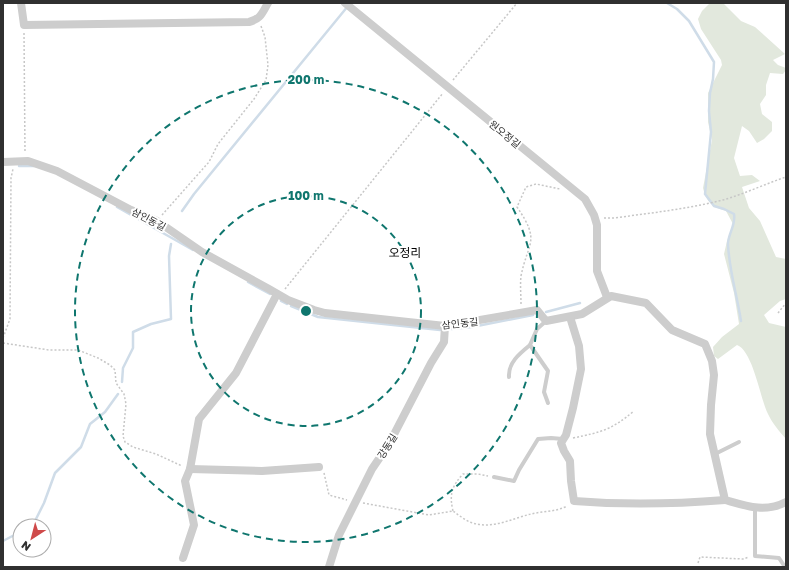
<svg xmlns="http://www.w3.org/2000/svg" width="789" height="570" viewBox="0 0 789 570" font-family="'Golos Text','Noto Sans KR',sans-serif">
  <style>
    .green { fill: #e2e8dd }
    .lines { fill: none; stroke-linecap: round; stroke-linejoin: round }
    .stream { stroke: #cfdce8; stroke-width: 2.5 }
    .path { stroke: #c7c7c7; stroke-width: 1.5; stroke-dasharray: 2 2; stroke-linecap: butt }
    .service { stroke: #cdcdcd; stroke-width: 4 }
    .minor { stroke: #cdcdcd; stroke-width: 8 }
    .ring { fill: none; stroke: #0f766e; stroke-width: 2; stroke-dasharray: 7 5 }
    .labels { text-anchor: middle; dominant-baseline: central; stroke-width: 4; stroke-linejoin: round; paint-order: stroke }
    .street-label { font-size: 10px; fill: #303030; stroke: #fff }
    .quarter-label { font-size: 12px; fill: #000; stroke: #fff }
    .centre { fill: #0f766e; stroke: #fff; stroke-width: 2 }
    .ring-label { font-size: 12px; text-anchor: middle; font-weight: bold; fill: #0f766e; stroke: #fff; stroke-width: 4; stroke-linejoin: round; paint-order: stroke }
  </style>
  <rect width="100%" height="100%" fill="#fff"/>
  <path class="green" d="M710 3H723L741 21 755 27 785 54 773 60 778 65 786 68V70L783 74 770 73 766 85V95L760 104 762 114 772 122V131L764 139 757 143 749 131 742 126 734 158 740 176 752 175 760 181 742 187 749 208 760 221 776 257 786 259V299L780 301 764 315 769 323 786 327V439C780 432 772 423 768 414 760 398 753 351 737 345L718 359 714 356 713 347 722 337 739 324 734 293 724 254 727 241 733 224 726 211C713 207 706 202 703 188L712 140 708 122V93L722 65 721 60 701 29 698 19 702 11Z"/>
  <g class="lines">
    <g class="stream">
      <path d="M667 3 677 9 689 21 714 62 713 79 710 93 709 111 711 132 705 194 714 206 724 209 734 214C736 225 728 234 728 244 729 270 737 295 741 321"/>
      <polyline points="19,166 34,166"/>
      <polyline points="117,207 193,250"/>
      <polyline points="182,211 194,194 348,6"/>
      <polyline points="248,282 270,294"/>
      <polyline points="281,301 287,304"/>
      <polyline points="291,306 318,317 440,330"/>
      <polyline points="546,312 580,303"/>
      <polyline points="451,329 472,327 533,315"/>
      <polyline points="122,382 123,368 133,348 133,332 151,324 171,319 169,256 171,244"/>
      <polyline points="30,526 35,521 44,503 55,473 81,447 90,424 105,412 118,394"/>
      <polyline points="3,541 20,532"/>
    </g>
    <g class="path">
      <polyline points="24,33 25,153"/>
      <polyline points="453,80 517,3"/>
      <polyline points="162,215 209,162 218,144 254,99 266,80 268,65 265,37 261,26"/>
      <path d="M604 218H614C651 213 687 209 723 200 744 194 765 184 786 177"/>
      <polyline points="285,289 443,93"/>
      <path d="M521 304C521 295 520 285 521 276 528 241 541 242 517 207L526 187 536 184 560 189"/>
      <polyline points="778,313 786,303"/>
      <polyline points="3,338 10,319 11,178 13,169"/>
      <polyline points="3,343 49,350 78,350 98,358 110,365 115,370 116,383 124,394 126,404 123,436 125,442 133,447 156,454 182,466"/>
      <path d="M573 438C602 432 611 430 634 411"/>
      <polyline points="324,473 329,495 347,500"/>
      <path d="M363 503 429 515 453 511C460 516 468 523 477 524 495 528 514 518 531 514 543 511 556 512 567 506"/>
      <path d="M453 511C449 494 452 486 463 474H478L488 476"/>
      <polyline points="698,563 700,557 743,559 749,557"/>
    </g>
    <g class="service">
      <polyline points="546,321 537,329 530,345 548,371 544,392 548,403"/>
      <path d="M509 377C508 363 519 354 530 345"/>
      <polyline points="715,454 739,442"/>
      <polyline points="494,477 514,481 519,470 538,439 551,438 563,439"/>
      <polyline points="755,508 755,556 779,558 785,567"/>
    </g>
    <g class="minor">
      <path d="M21 3 24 25 249 22C261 19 262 13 268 3"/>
      <polyline points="345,3 585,199 594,215 597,225 597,271 607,297"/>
      <path d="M3 162 28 161 57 171 131 210 157 221 202 252 269 289 288 300 314 310 325 313 445 326 537 310 546 321 582 314 611 296 646 303 672 330 705 344 712 361 714 375 711 405 710 434 725 500C746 506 765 513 786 502"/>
      <path d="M570 317 579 346 581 369 573 408 566 435 561 443 564 451 570 461 571 481 574 501C625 505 675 504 725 500"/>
      <polyline points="190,469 262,471 319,467"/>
      <polyline points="183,558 194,525 185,481 190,469 199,419 236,373 277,294"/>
      <polyline points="329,567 339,535 372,469 389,444 431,363 444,342 445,326"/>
    </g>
  </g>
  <g class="ring">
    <circle cx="306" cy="311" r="115"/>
    <circle cx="306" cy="311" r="231"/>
  </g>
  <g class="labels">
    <g class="street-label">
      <text transform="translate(505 134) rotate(39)">원오정길</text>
      <text transform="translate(149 219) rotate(28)">삼인동길</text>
      <text transform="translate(460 323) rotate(-6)">삼인동길</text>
      <text transform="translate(387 446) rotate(-58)">강동길</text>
    </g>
    <g class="quarter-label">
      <text x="405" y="252">오정리</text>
    </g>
  </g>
  <circle cx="306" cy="311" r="6" class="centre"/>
  <g class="ring-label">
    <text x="306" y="84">200 m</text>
    <text x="306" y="200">100 m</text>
  </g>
  <rect width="789" height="570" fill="none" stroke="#303030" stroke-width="8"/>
  <g transform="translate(32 538) rotate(216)"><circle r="19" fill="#ffffff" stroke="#acacac"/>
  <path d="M0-3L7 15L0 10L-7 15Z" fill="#cf4a4a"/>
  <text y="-6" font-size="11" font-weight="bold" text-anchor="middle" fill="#303030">N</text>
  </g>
</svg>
